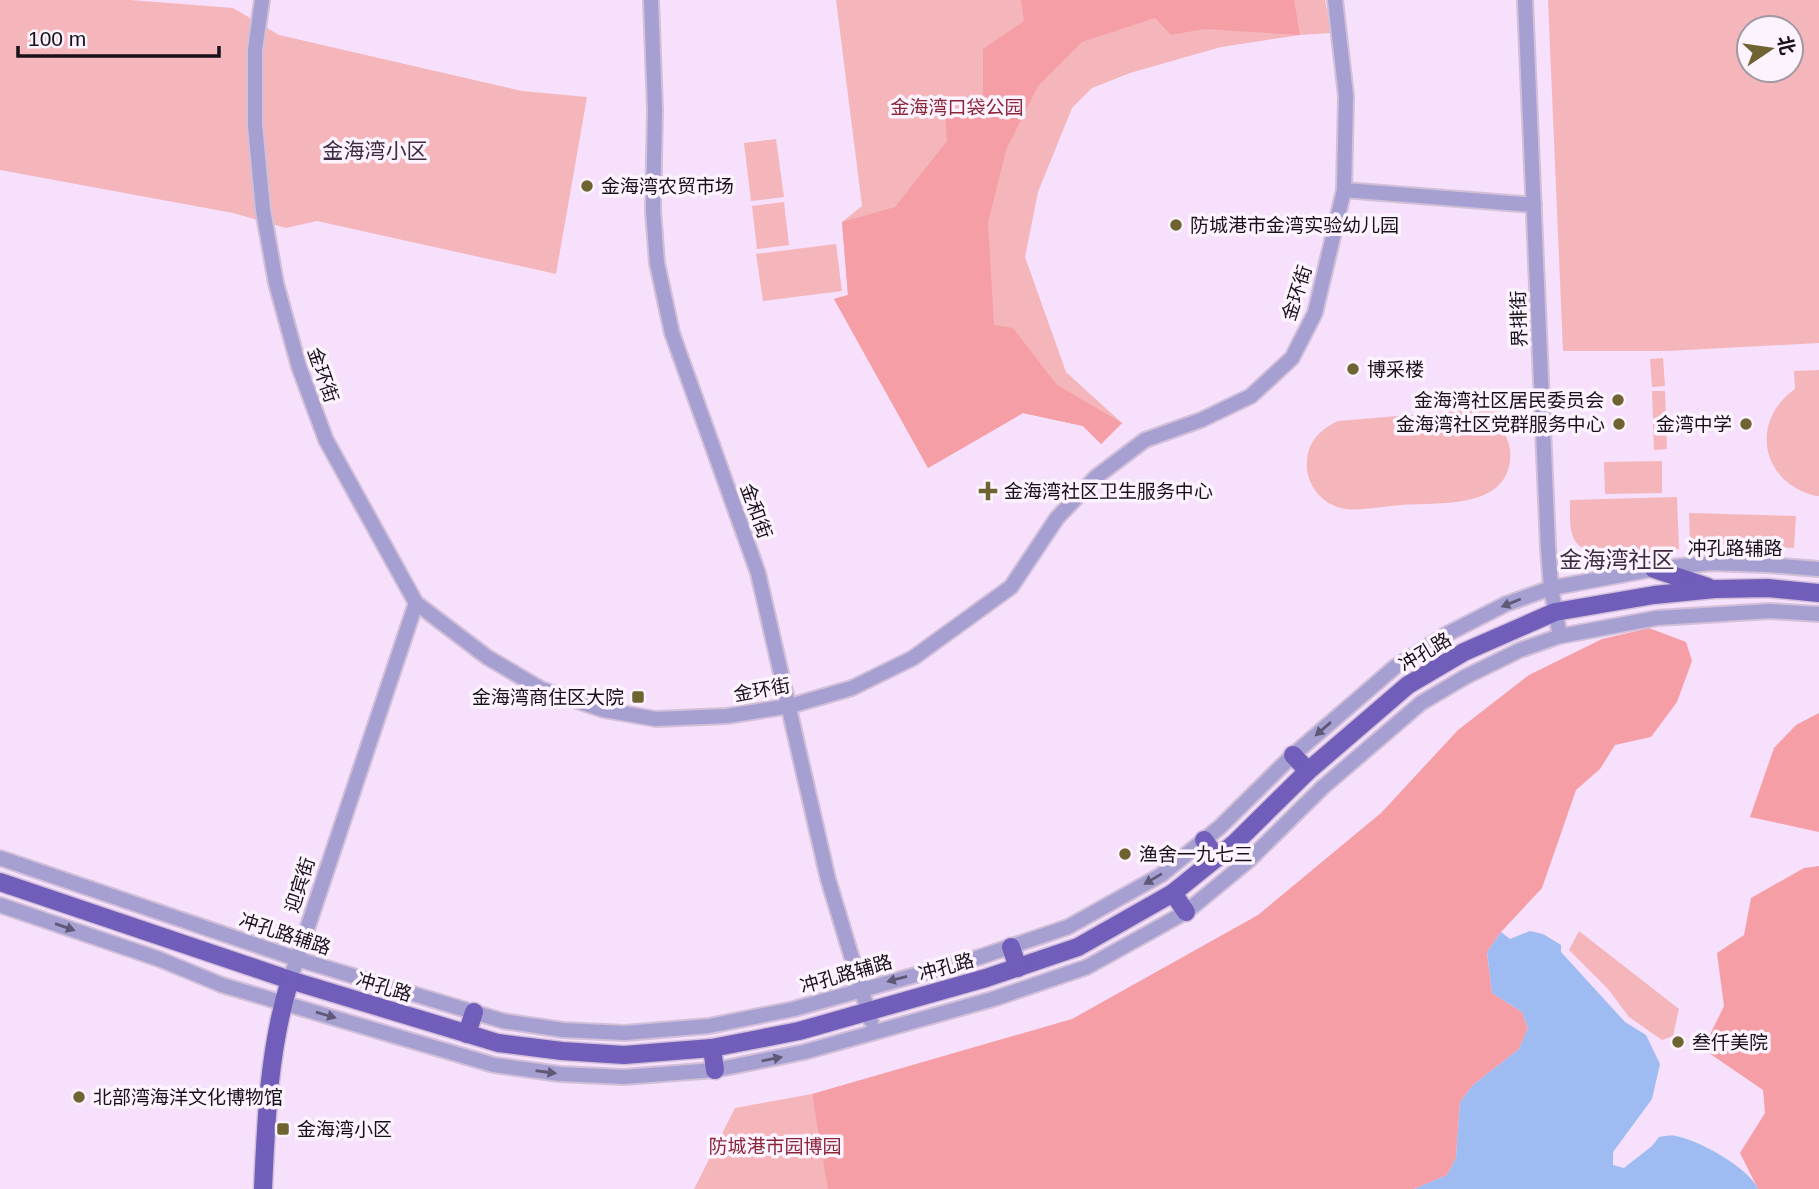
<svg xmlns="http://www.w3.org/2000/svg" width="1819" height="1189" viewBox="0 0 1819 1189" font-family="Arial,'Noto Sans SC',sans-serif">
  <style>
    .green { fill: #f4b6ba; fill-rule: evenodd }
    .forest { fill: #f69ea5 }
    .water { fill: #9ebbf2 }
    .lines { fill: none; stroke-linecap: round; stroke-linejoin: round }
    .minor-casing { stroke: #d2bfd8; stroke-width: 18 }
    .major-casing { stroke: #d2bfd8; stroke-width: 21 }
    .minor { stroke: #a69fd2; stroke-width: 14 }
    .major { stroke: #715dba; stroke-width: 18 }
    .oneway { fill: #5f5876 }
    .poi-dot { fill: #6f6431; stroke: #fcf3fe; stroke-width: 2.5 }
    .labels { text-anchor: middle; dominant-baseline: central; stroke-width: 7; stroke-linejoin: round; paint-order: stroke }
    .park-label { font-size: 19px; fill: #8b2639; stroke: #fcf3fe }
    .poi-label { font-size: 19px; fill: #18111a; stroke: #fcf3fe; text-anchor: start }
    .street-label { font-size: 19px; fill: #18111a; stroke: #fcf3fe }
    .neighbourhood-label { font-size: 21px; fill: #3d2c41; stroke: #fcf3fe }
    .quarter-label { font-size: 23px; fill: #3d2c41; stroke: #fcf3fe }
  </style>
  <rect width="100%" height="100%" fill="#f6e0fc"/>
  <g class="green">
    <polygon points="0,0 130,0 233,8 279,35 522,91 587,97 556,274 317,221 286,228 233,213 0,170"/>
    <polygon points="836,0 1325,0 1331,33 1300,35 1221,47 1130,73 1092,88 1072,108 1038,192 1025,257 1066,372 1122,423 1101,444 1083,426 1023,413 928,468 834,299 848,295 842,222 862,206"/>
    <path d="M1548 0H1819V343L1667 351H1563ZM1749 28H1791V70H1749Z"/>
    <polygon points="776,139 784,197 751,201 744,143"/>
    <polygon points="784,202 789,245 757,249 752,206"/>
    <polygon points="836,244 842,291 763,301 756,254"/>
    <polygon points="1663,358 1665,386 1652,387 1650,359"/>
    <path d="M1819 370V496H1816C1761 483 1749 421 1795 389L1794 371Z"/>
    <polygon points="1652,391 1665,391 1666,418 1653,419"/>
    <path d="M1506 407 1507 420 1496 422C1506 433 1512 446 1510 461 1504 510 1437 502 1401 505 1384 506 1352 513 1337 507 1318 500 1305 481 1307 461 1308 441 1321 429 1338 421Z"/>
    <polygon points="1666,423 1667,449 1654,450 1653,424"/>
    <polygon points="1662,461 1662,493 1605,494 1604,462"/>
    <path d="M1677 497 1679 549C1652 551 1581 568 1572 534 1569 524 1570 510 1570 500Z"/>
    <polygon points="1689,513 1796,516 1794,548 1690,543"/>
    <polygon points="1579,931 1679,1009 1673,1036 1662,1040 1629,1017 1608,989 1569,950"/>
    <polygon points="812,1094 830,1189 694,1189 735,1108"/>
  </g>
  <g class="forest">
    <polygon points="1021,0 1294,0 1300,35 1204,29 1171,35 1155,18 1082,42 1038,86 1006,150 988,223 994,325 1013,328 1057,385 1122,423 1101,444 1083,426 1023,413 928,468 834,299 848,295 842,222 895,207 947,141 945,111 983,104 983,49 1024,21"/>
    <polygon points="1649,628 1686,642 1692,661 1677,702 1651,737 1615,745 1600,769 1576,790 1542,888 1501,932 1487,952 1492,993 1522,1012 1528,1028 1519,1049 1473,1085 1460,1102 1456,1158 1447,1175 1414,1189 828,1189 812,1094 1072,1019 1258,915 1381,813 1458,730 1529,675 1602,639"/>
    <polygon points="1819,713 1819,832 1750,817 1774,748 1796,725"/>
    <polygon points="1819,866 1819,1189 1758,1189 1740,1153 1765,1113 1763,1090 1703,1049 1724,1006 1717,953 1744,935 1751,898 1804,868"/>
  </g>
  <path class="water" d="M1530 931 1543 934 1561 945V952L1625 1022 1646 1035 1660 1064 1652 1099 1613 1152V1165L1624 1168 1652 1146 1659 1137C1665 1136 1671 1135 1676 1136 1700 1141 1748 1167 1758 1189H1414L1447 1175 1456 1158 1460 1102 1473 1085 1519 1049 1528 1028 1522 1012 1492 993 1487 952 1501 932 1510 939Z"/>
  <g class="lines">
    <defs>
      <g id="minor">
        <polyline points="262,0 255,50 255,125 263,210 276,283 299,367 326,440 416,603 487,657 541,689 604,710 656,719 727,716 790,706 852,688 913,658 1011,587 1057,518 1096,477 1145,440 1201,420 1251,396 1292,358 1315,313 1344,190 1346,96 1335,0"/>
        <polyline points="651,0 655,110 653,210 657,263 672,333 758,573 828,879 871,1021"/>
        <polyline points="1525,0 1548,547 1551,588 1560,636"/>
        <polyline points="1344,190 1534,205"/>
        <polyline points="0,858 297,959 503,1021 563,1030 625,1033 709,1026 794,1009 980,957 1068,927 1161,875 1220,827 1293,755 1395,667 1447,634 1506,604 1551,588 1654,569 1711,563 1768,565 1819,569"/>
        <polyline points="0,905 159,959 222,985 494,1065 560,1074 624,1077 715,1070 804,1052 993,999 1087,967 1186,912 1249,860 1323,787 1421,703 1465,677 1520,650 1560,636 1657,618 1770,611 1819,614"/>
        <polyline points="290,980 416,603"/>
      </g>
      <g id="major">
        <polyline points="1654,569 1708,587"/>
        <polyline points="1293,755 1308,771"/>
        <polyline points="1204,840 1217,858"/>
        <polyline points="0,882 290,980 498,1043 562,1051 624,1055 712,1048 799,1031 986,978 1078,947 1173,893 1235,843 1308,771 1408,685 1464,652 1555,612 1654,595 1715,589 1768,588 1819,593"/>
        <polyline points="1173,893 1186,912"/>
        <polyline points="1011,947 1018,968"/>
        <polyline points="467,1034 474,1012"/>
        <polyline points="712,1048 715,1070"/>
        <path d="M263 1189C266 1120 269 1047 290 980"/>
      </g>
    </defs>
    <use href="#minor" class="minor-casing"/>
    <use href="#major" class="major-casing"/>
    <use href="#minor" class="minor"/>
    <use href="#major" class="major"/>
  </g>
  <defs><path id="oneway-solid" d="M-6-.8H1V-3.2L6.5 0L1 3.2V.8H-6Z" transform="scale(1.75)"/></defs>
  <g class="oneway">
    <use href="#oneway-solid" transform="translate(1511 603) rotate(158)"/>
    <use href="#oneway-solid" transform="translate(1323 729) rotate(139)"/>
    <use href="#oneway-solid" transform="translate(1153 879) rotate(149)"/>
    <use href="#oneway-solid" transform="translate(65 927) rotate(19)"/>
    <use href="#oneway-solid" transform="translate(897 979) rotate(165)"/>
    <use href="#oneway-solid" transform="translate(326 1015) rotate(16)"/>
    <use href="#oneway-solid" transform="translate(772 1059) rotate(-11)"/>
    <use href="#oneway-solid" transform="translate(546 1072) rotate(8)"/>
  </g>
  <g class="poi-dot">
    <circle cx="587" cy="186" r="7"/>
    <circle cx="1176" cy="225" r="7"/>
    <circle cx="1353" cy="369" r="7"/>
    <circle cx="1618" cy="400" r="7"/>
    <circle cx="1619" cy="424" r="7"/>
    <circle cx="1746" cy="424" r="7"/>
    <path d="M984.5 480.5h7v7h7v7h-7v7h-7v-7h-7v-7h7z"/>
    <rect x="631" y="690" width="14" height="14" rx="3.5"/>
    <circle cx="1125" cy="854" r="7"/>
    <circle cx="1678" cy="1042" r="7"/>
    <circle cx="79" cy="1097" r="7"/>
    <rect x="276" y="1122" width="14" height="14" rx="3.5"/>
  </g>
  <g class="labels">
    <g class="park-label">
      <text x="957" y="107">金海湾口袋公园</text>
      <text x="775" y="1146">防城港市园博园</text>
    </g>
    <g class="poi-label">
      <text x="601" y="186">金海湾农贸市场</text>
      <text x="1190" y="225">防城港市金湾实验幼儿园</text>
      <text x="1367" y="369">博采楼</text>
      <text x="1604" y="400" text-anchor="end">金海湾社区居民委员会</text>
      <text x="1605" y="424" text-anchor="end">金海湾社区党群服务中心</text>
      <text x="1732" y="424" text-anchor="end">金湾中学</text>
      <text x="1004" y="491">金海湾社区卫生服务中心</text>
      <text x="624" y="697" text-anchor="end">金海湾商住区大院</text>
      <text x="1139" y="854">渔舍一九七三</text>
      <text x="1692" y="1042">叁仟美院</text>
      <text x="93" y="1097">北部湾海洋文化博物馆</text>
      <text x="297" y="1129">金海湾小区</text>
    </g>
    <g class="street-label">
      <text transform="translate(1297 293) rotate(-72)">金环街</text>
      <text transform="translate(1519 319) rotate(-92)">界排街</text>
      <text transform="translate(323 375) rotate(71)">金环街</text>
      <text transform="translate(756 511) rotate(70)">金和街</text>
      <text x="1735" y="548">冲孔路辅路</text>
      <text transform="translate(1425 652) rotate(-31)">冲孔路</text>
      <text transform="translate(762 690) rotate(-10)">金环街</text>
      <text transform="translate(300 885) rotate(-72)">迎宾街</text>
      <text transform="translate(285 934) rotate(18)">冲孔路辅路</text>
      <text transform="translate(946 967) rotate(-15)">冲孔路</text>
      <text transform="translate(846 974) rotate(-16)">冲孔路辅路</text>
      <text transform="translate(384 987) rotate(17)">冲孔路</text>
    </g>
    <g class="neighbourhood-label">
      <text x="375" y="150">金海湾小区</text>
    </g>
    <g class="quarter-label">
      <text x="1617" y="560">金海湾社区</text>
    </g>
  </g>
  <g transform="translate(1770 49) rotate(77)"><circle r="33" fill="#fcf3fe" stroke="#a199a3" stroke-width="2"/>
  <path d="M0-5L12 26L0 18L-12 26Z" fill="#6f6431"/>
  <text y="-10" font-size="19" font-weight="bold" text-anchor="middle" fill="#18111a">北</text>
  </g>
  <path d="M18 46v10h201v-10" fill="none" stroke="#18111a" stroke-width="3.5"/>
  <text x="28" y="46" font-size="21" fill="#18111a" stroke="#fcf3fe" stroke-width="5" paint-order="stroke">100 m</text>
</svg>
